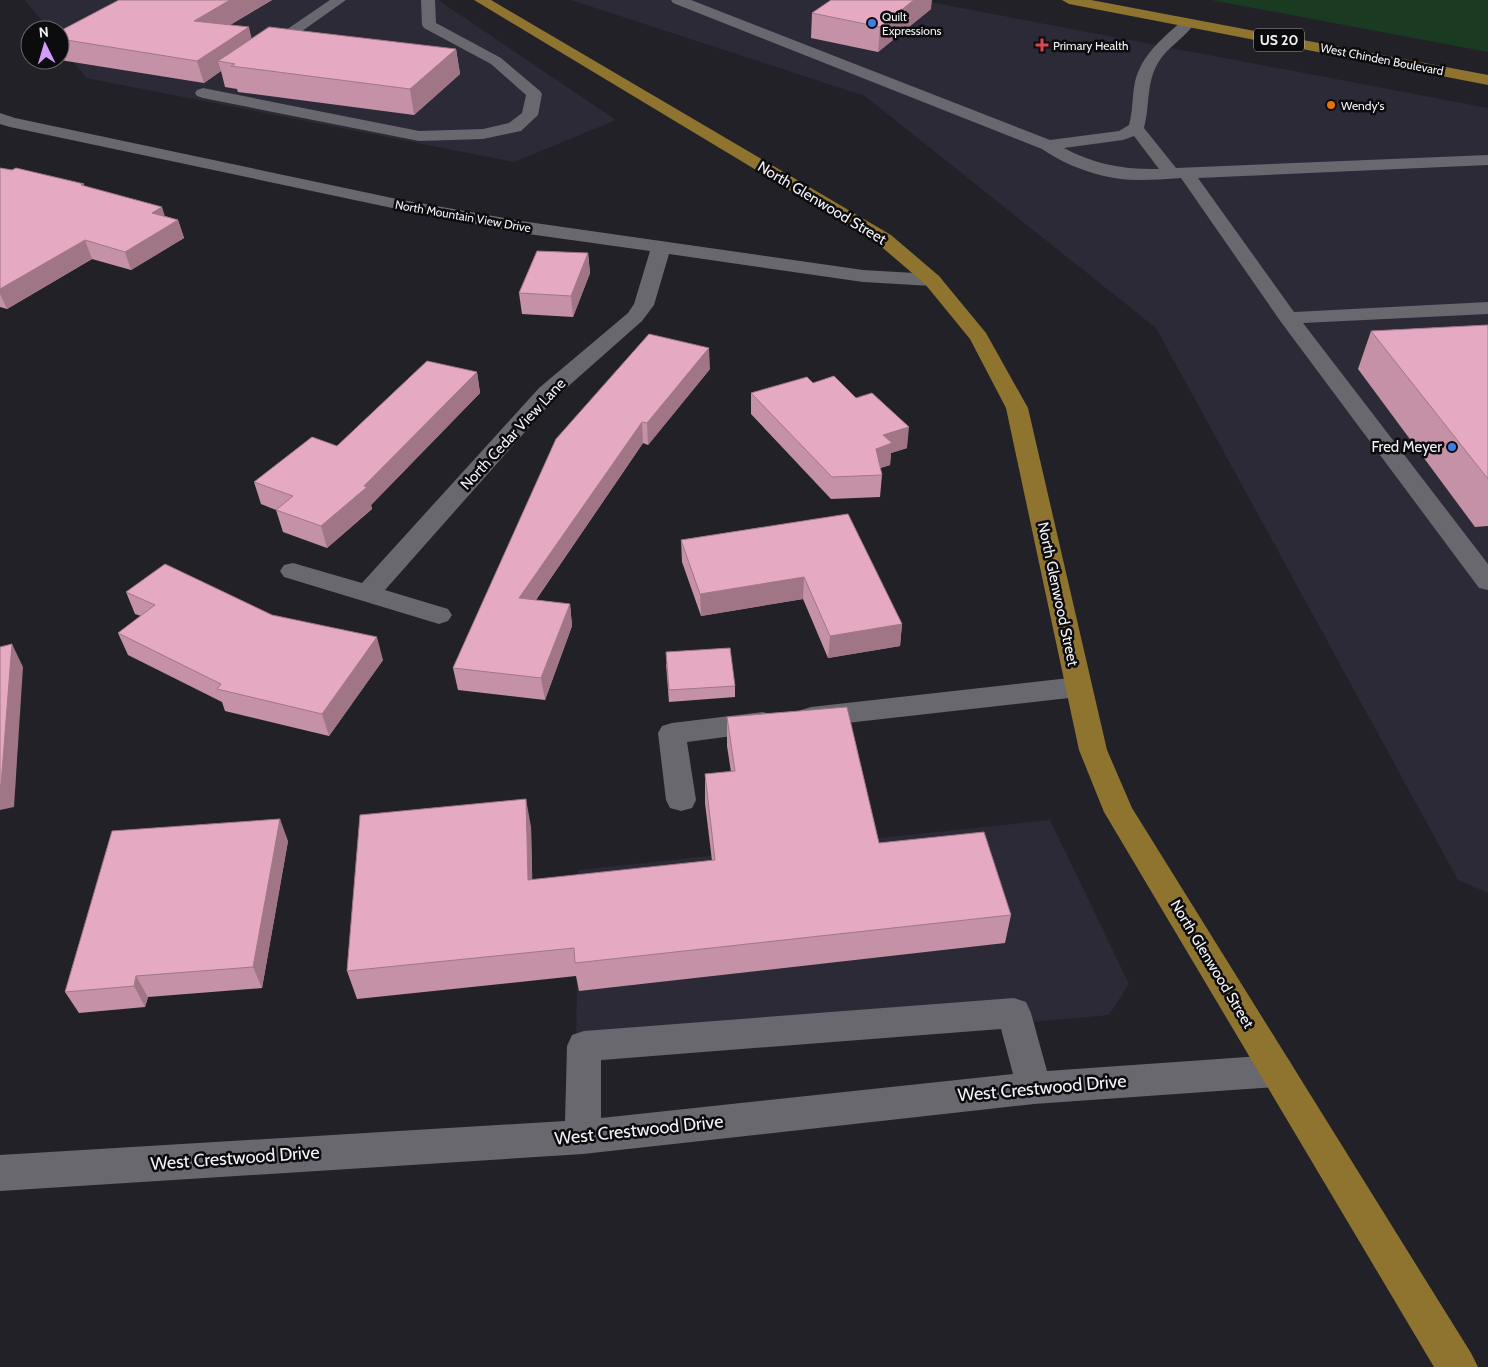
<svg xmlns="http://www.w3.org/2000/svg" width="1488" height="1367" viewBox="0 0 1488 1367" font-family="Cabin,sans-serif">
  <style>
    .built { fill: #2c2a36 }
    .green { fill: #1b3a22 }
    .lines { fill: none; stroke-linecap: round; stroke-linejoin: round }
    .minor { fill: #69686f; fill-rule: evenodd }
    .major { fill: #8e742f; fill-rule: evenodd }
    .wall { fill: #c591a6 }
    .shaded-wall { fill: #a07687 }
    .building { fill: #e5a9c1; stroke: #a07687 }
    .shop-dot { fill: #3f7fe0; stroke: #0c0b0e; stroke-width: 2 }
    .health-dot { fill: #e0444e; stroke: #0c0b0e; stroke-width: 2 }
    .food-dot { fill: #e8710a; stroke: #0c0b0e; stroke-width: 2 }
    .labels { text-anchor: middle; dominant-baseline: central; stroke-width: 5; stroke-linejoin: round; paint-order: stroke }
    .far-poi-label { font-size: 12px; fill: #f3f2f7; stroke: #0c0b0e; text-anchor: start }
    .far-street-label { font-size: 12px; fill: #f3f2f7; stroke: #0c0b0e }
    .shield { fill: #0c0b0e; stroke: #aeadb1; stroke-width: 1 }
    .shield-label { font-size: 14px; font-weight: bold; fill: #f3f2f7 }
    .street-label { font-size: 15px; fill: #f3f2f7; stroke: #0c0b0e }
    .poi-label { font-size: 15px; fill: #f3f2f7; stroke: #0c0b0e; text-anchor: end }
    .near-street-label { font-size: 18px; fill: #f3f2f7; stroke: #0c0b0e }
  </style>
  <rect width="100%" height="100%" fill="#222128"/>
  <g class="built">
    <polygon points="25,0 438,0 616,120 514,162 86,78 60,44 60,30 49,30"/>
    <polygon points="571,0 919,0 1488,108 1488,893 1458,880 1156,328 865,96"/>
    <polygon points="1050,820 1129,984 1109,1015 576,1063 578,870"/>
  </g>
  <polygon class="green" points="1212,0 1488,0 1488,52 1211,0"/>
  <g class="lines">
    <g class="minor">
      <polygon points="330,0 346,0 271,53 261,53 259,50 261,47"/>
      <polygon points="421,0 435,0 436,23 501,58 540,91 542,94 538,115 521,131 483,139 419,141 203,98 197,96 195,93 197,90 203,88 419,131 483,129 509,123 522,113 526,95 491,64 424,28 422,25"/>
      <path d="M671 0H691L1050 140 1119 131 1129 125C1133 111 1132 96 1135 82 1141 55 1164 37 1183 20H1193L1195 23C1185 38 1167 47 1158 63 1146 83 1150 106 1144 128L1176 168 1488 155V165L1198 178 1294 312 1488 302V314L1303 323 1488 564V590L1479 588 1281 322 1181 178C1167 179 1152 180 1138 180 1105 180 1068 167 1042 149L673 3ZM1134 136 1159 169C1125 170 1093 164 1064 148L1123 140Z"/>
      <polygon points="0,113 15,118 397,199 521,221 863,270 932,274 939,276 942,280 939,284 932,286 863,282 669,254 654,305 642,321 555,398 385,590 448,609 452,615 448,621 439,624 284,577 280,571 284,565 293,563 362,583 539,388 628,313 634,304 650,251 521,233 397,209 10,127 0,124"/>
      <polygon points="1078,677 1088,680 1092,687 1088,694 1078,697 811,727 801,724 797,717 801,710 811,707"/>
      <polygon points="763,712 773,715 777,722 773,729 763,732 687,742 696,800 692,808 681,811 670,808 666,800 658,733 662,726 672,723"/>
      <path d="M1014 998 1026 1002 1031 1013 1047 1071 1277 1055 1289 1060 1295 1071 1289 1082 1277 1087 1034 1104 583 1154 0 1191V1155L565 1121 567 1046 572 1035 584 1031ZM1001 1029 1013 1074 601 1118V1060Z"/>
    </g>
    <g class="major">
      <polygon points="474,0 491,0 891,235 939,276 986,333 1028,408 1107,750 1132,808 1471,1353 1478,1367 1434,1367 1104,812 1079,750 1006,408 970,339 925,284 877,243"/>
      <polygon points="1062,0 1091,0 1488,75 1488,85 1069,4"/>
    </g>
  </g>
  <g class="wall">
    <polygon points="119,0 272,0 230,25 251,39 456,49 460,74 414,115 238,92 237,89 225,87 221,71 204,83 60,60 60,31"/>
    <polygon points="931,9 878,52 811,38 812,13"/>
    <polygon points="0,168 85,186 165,216 178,220 184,238 131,270 92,259 7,309 0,307"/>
    <polygon points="588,253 590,273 573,317 522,314 519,293"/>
    <polygon points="1488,325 1488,526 1475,527 1358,369 1371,331"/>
    <polygon points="710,369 648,445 643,443 536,600 570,604 572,626 545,700 458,690 453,668 556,439"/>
    <polygon points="477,372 480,393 371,505 372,509 327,548 283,532 276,510 261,504 254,482 337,446"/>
    <polygon points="813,383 907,448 891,453 890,465 880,468 882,475 880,497 831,499 751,414 751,393"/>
    <polygon points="848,514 902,624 900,646 828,658 803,599 701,616 682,562 681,540"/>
    <polygon points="126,592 272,615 383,660 329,736 225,711 222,702 128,655 118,633 141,616 135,614"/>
    <polygon points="666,664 735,686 735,697 669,702"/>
    <polygon points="727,717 879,843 1011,915 1005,943 579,991 576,976 357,999 347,971 531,827 532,880 712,861 705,803 705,774 731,772 727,746"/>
    <polygon points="288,841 262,988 148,997 145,1007 79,1013 65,992"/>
  </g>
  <g class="shaded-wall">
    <polygon points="230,0 272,0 200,43 194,21"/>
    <polygon points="914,0 932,0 931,9 878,52 880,27"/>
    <polygon points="249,27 254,49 218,61 221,71 204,83 197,61"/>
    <polygon points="456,49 460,74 414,115 410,89"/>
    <polygon points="162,207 168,226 152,213"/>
    <polygon points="178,220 184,238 131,270 125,252"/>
    <polygon points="85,240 92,259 7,309 0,294 0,289"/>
    <polygon points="588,253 590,273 573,317 571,296"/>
    <polygon points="709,348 710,369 648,445 647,423"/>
    <polygon points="477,372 480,393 371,505 372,509 327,548 321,526"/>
    <polygon points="642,422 643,443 522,620 519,598"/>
    <polygon points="909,427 907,448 891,453 890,465 874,470 876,449 883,435"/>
    <polygon points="804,577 803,599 701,616 700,594"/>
    <polygon points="570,604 572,626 545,700 541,678"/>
    <polygon points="902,624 900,646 828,658 830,636"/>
    <polygon points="377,637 383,660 329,736 322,714"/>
    <polygon points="12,644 23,667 14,807 0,810 0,785"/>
    <polygon points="526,799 531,827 533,908 528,880"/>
    <polygon points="280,819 288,841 262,988 253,967"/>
    <polygon points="136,976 148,997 145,1007 134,986"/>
  </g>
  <g class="building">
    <polygon points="119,0 230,0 194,21 249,27 197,61 60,39 60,31"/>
    <polygon points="831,0 914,0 880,27 812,13"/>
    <polygon points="269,27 456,49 410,89 231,66 235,64 218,61"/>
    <polygon points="0,168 12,170 16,168 84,184 81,185 162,207 152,213 178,220 125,252 85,240 0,289"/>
    <polygon points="537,251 588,253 571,296 519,293"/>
    <polygon points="1488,325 1488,479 1371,331"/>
    <polygon points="649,334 709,348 647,423 642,422 519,598 570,604 541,678 453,668 556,439"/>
    <polygon points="427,361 477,372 364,486 367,487 321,526 276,510 293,496 254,482 312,437 337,446"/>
    <polygon points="834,376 856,398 872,393 909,427 883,435 892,443 876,449 882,475 832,477 751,393 807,377 813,383"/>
    <polygon points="848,514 902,624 830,636 804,577 700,594 681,540"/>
    <polygon points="165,564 272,615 377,637 322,714 217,689 221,684 118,633 155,605 126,592"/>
    <polygon points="12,644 1,785 0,785 0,647"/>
    <polygon points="730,648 735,686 669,690 666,652"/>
    <polygon points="847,707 879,843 984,832 1011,915 575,963 574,948 347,971 360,815 526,799 528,880 715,860 705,774 735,771 727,717"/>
    <polygon points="280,819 253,967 136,976 134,986 65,992 112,831"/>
  </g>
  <g class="shop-dot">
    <circle cx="872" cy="23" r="5"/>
    <circle cx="1452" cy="447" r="5"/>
  </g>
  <path class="health-dot" d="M1039.5 37.5h5v5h5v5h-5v5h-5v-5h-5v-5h5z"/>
  <circle class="food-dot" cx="1331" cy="105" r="5"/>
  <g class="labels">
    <g class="far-poi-label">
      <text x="882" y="16">Quilt<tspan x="882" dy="14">Expressions</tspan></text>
      <text x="1053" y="45">Primary Health</text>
      <text x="1341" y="105">Wendy's</text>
    </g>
    <g class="far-street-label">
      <text transform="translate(1382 59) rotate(11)">West Chinden Boulevard</text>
      <text transform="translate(463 216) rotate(10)">North Mountain View Drive</text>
    </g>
    <rect class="shield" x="1254" y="28.5" width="50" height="23" rx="4"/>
    <g class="shield-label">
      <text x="1279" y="40">US 20</text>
    </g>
    <g class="street-label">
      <text transform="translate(822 203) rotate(31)">North Glenwood Street</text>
      <text transform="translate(513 434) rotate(-47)">North Cedar View Lane</text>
      <text transform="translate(1058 594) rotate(78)">North Glenwood Street</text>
      <text transform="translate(1212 964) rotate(59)">North Glenwood Street</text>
    </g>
    <g class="poi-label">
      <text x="1442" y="447">Fred Meyer</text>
    </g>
    <g class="near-street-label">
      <text transform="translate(1042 1088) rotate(-5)">West Crestwood Drive</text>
      <text transform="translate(639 1130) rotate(-6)">West Crestwood Drive</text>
      <text transform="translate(235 1158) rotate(-4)">West Crestwood Drive</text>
    </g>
  </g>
  <g transform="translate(45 45) rotate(355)"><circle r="24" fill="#0c0b0e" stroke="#68676b"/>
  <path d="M0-4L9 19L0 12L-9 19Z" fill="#d59bfb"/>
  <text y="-8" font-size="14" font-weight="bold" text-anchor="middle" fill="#f3f2f7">N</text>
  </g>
</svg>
